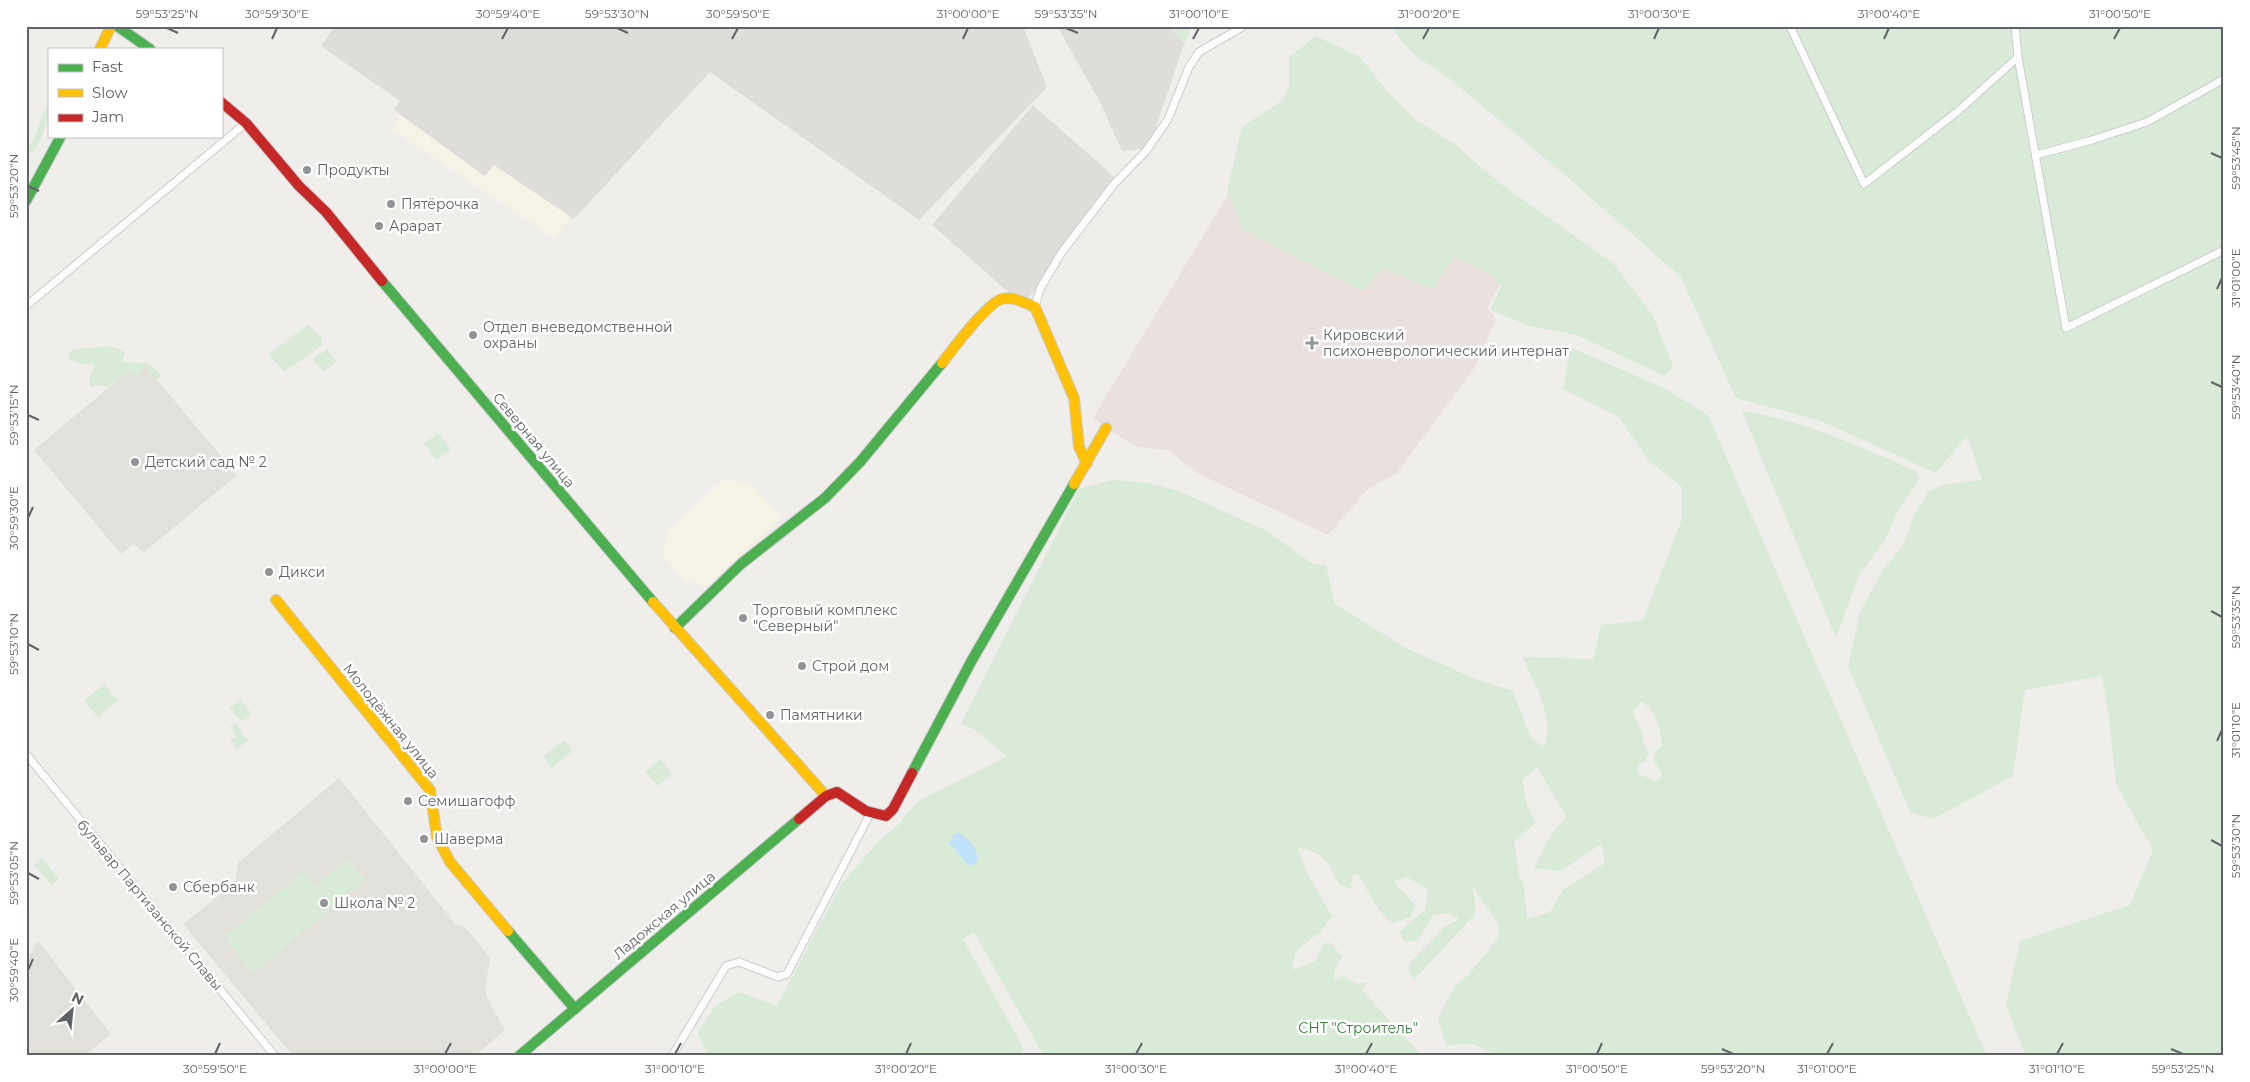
<svg xmlns="http://www.w3.org/2000/svg" width="2250" height="1082" viewBox="0 0 2250 1082" font-family="Montserrat,sans-serif">
  <style>
    .commercial { fill: #f7f3e4 }
    .industrial { fill: #dfddda }
    .education { fill: #e2e0da }
    .medical { fill: #eae0de }
    .green { fill: #d8ebd6; fill-rule: evenodd }
    .water { fill: #bfe0f9 }
    .lines { fill: none; stroke-linecap: round; stroke-linejoin: round }
    .street-casing { stroke: #cbcccc; stroke-width: 9 }
    .fast-casing { stroke: #cacacb; stroke-width: 12 }
    .slow-casing { stroke: #cacacb; stroke-width: 12 }
    .jam-casing { stroke: #cacacb; stroke-width: 12 }
    .street { stroke: #fdfcfc; stroke-width: 7 }
    .fast { stroke: #4caf50; stroke-width: 10 }
    .slow { stroke: #ffc107; stroke-width: 10 }
    .jam { stroke: #c62828; stroke-width: 10 }
    .ticks { fill: none; stroke: #5f6368; stroke-width: 2 }
    .poi-dot { fill: #919496; stroke: #fff; stroke-width: 2 }
    .labels { text-anchor: middle; dominant-baseline: central; stroke-width: 5; stroke-linejoin: round; paint-order: stroke }
    .poi-label { font-size: 14px; fill: #5f6368; stroke: #fff; text-anchor: start }
    .street-label { font-size: 14px; fill: #5f6368; stroke: #fff }
    .park-label { font-size: 14px; fill: #348238; stroke: #fff }
    .neatline { fill: none; stroke: #5f6368; stroke-width: 2 }
    .ticks-label { font-size: 12px; text-anchor: middle; fill: #5f6368 }
  </style>
  <rect width="100%" height="100%" fill="#efeeea"/>
  <g class="commercial">
    <polygon points="399,115 485,176 493,165 570,216 555,238 391,129"/>
    <polygon points="726,478 753,485 782,517 703,589 693,579 687,583 663,556 668,529"/>
  </g>
  <g class="industrial">
    <polygon points="335,26 1023,26 1047,87 919,220 710,72 574,219 494,165 485,176 394,110 400,101 321,46"/>
    <polygon points="1057,26 1170,26 1184,44 1149,148 1122,151 1099,100"/>
    <polygon points="1033,105 1120,182 1023,305 932,225"/>
  </g>
  <g class="education">
    <polygon points="146,367 237,475 143,553 134,543 121,554 34,450 130,370"/>
    <polygon points="339,778 456,925 465,927 490,958 485,989 488,1000 505,1030 475,1056 293,1056 183,924 235,883 238,863"/>
    <polygon points="38,941 111,1034 84,1056 26,1056 26,961"/>
  </g>
  <polygon class="medical" points="1235,183 1439,277 1459,247 1506,273 1487,308 1496,319 1475,367 1397,473 1368,489 1328,535 1199,474 1168,450 1138,447 1112,432 1093,418"/>
  <g class="green">
    <polygon points="1170,26 1192,26 1184,44"/>
    <polygon points="1390,26 2224,26 2224,1056 2026,1056 2006,1006 2020,941 2130,905 2153,850 2116,784 2109,717 2102,676 2025,690 2013,776 1933,819 1910,812 1848,666 1860,612 1883,570 1903,546 1914,515 1929,491 1942,485 1982,480 1967,435 1936,473 1821,421 1736,398 1681,277 1566,176 1450,79 1413,54"/>
    <polygon points="1316,36 1360,57 1386,90 1413,118 1454,144 1501,184 1614,264 1653,316 1673,366 1665,376 1577,335 1530,326 1490,310 1501,287 1491,274 1454,256 1432,289 1383,268 1362,290 1244,230 1227,191 1242,127 1283,100 1289,87 1289,57"/>
    <path d="M49 103C49 118 41 150 26 156 26 146 33 143 36 134 40 123 43 113 49 103Z"/>
    <polygon points="309,324 322,339 321,346 284,372 269,354"/>
    <path d="M106 346 120 349 125 353 122 362 149 363 162 376 157 380 146 367 135 377 130 370 107 387 98 385 91 387 89 380 94 365 79 363 69 359 68 352C81 346 93 349 106 346Z"/>
    <path d="M1570 347 1666 389 1708 415 1987 1056H1498L1473 1044 1446 1045 1438 1018 1453 989 1470 973 1499 937 1498 923 1473 887 1476 913 1413 981 1408 965 1443 928 1459 919 1449 913 1433 915 1418 940 1406 942 1402 939 1399 932 1425 910 1428 890 1407 877 1393 881 1415 905 1411 917 1393 923C1377 913 1368 889 1358 874L1352 875 1351 889 1339 884C1325 857 1326 855 1297 847L1306 871 1332 916 1320 932 1296 951 1292 970 1314 962 1325 943H1331L1342 957 1336 966 1333 980H1337L1343 975 1356 984 1367 982 1362 990 1422 1056H1044L974 932 963 939 1024 1049 1019 1056H708L698 1033 715 1006 739 992 777 1006 841 884 879 841 898 825 918 801 1007 756 972 728 961 724 1079 489 1112 480 1148 483 1179 491 1267 531 1313 564 1326 565 1335 604 1406 648 1475 679 1513 691 1530 736 1544 748C1556 718 1534 684 1523 657L1593 659 1601 625 1643 620 1682 519V487L1649 461 1619 417 1563 389ZM1641 702C1656 707 1661 731 1662 744L1655 753 1653 759 1662 774 1660 779 1655 781 1639 774 1637 769 1640 764 1645 762 1649 752C1641 741 1645 739 1641 730 1638 723 1634 718 1633 711ZM1537 767 1566 816 1547 841 1534 868 1561 871 1601 844 1605 863 1563 890 1550 912 1527 919 1524 886 1519 875 1514 841 1536 823 1527 805 1522 780Z"/>
    <polygon points="327,349 337,362 323,372 313,359"/>
    <path d="M1742 411C1804 420 1859 447 1916 471L1919 480 1898 510 1885 540 1859 575 1836 638Z"/>
    <polygon points="438,433 451,449 437,460 424,444"/>
    <polygon points="104,684 118,701 98,717 84,701"/>
    <polygon points="240,700 251,713 241,721 230,708"/>
    <polygon points="235,723 248,740 237,749 230,741 237,736 230,727"/>
    <polygon points="564,740 573,751 552,768 543,756"/>
    <polygon points="660,759 672,774 658,786 646,772"/>
    <polygon points="42,858 59,879 52,885 34,865"/>
    <polygon points="348,859 365,880 253,973 224,937 303,872 315,886"/>
  </g>
  <path class="water" d="M958 832C969 840 981 849 976 864L968 865C960 858 958 849 949 844L953 835Z"/>
  <g class="lines">
    <defs>
      <g id="street">
        <polyline points="1790,26 1864,184 1957,112 2018,57"/>
        <polyline points="2015,26 2018,57 2066,328 2224,250"/>
        <polyline points="2036,155 2092,140 2147,122 2224,79"/>
        <polyline points="26,306 246,123"/>
        <polyline points="1035,307 1040,289 1062,252 1114,184 1146,151 1160,131 1168,119 1189,67 1199,52 1244,26"/>
        <polyline points="26,754 275,1056"/>
        <polyline points="672,1056 726,966 739,962 778,977 787,974 870,814"/>
      </g>
      <g id="fast">
        <polyline points="117,26 150,49"/>
        <polyline points="26,201 61,136"/>
        <polyline points="382,281 653,602"/>
        <polyline points="675,628 741,564 825,498 860,462 942,363"/>
        <polyline points="912,773 972,660 1074,484"/>
        <polyline points="508,931 575,1009"/>
        <polyline points="519,1056 799,819"/>
      </g>
      <g id="slow">
        <polyline points="100,49 111,26"/>
        <path d="M942 363C952 350 988 302 1002 299 1014 296 1024 303 1035 307L1074 398 1079 447 1087 463"/>
        <polyline points="1074,484 1106,428"/>
        <polyline points="276,600 430,790 437,837 450,862 508,931"/>
        <polyline points="653,602 826,796"/>
      </g>
      <g id="jam">
        <polyline points="221,102 246,123 299,186 326,212 382,281"/>
        <polyline points="799,819 826,796 837,792 866,811 886,816 893,809 912,773"/>
      </g>
    </defs>
    <use href="#street" class="street-casing"/>
    <use href="#fast" class="fast-casing"/>
    <use href="#slow" class="slow-casing"/>
    <use href="#jam" class="jam-casing"/>
    <use href="#street" class="street"/>
    <use href="#fast" class="fast"/>
    <use href="#slow" class="slow"/>
    <use href="#jam" class="jam"/>
  </g>
  <path class="ticks" d="M167 28 178 33M617 28 628 33M1066 28 1078 33M272 39 277 28M502 39 508 28M732 39 738 28M963 39 968 28M1193 39 1199 28M1423 39 1429 28M1654 39 1659 28M1884 39 1889 28M2114 39 2120 28M2211 153 2222 158M28 186 39 191M2217 289 2222 278M2211 382 2222 387M28 415 39 420M28 518 33 507M2211 611 2222 617M28 644 39 650M2217 741 2222 730M2211 840 2222 846M28 873 39 879M28 970 33 959M1722 1049 1733 1054M2171 1049 2183 1054M215 1054 220 1043M445 1054 451 1043M675 1054 681 1043M906 1054 911 1043M1136 1054 1142 1043M1366 1054 1372 1043M1597 1054 1602 1043M1827 1054 1833 1043M2057 1054 2063 1043"/>
  <g class="poi-dot">
    <circle cx="307" cy="170" r="5"/>
    <circle cx="391" cy="204" r="5"/>
    <circle cx="379" cy="226" r="5"/>
    <circle cx="473" cy="335" r="5"/>
    <path d="M1309.5 335.5h5v5h5v5h-5v5h-5v-5h-5v-5h5z"/>
    <circle cx="135" cy="462" r="5"/>
    <circle cx="269" cy="572" r="5"/>
    <circle cx="743" cy="618" r="5"/>
    <circle cx="802" cy="666" r="5"/>
    <circle cx="770" cy="715" r="5"/>
    <circle cx="408" cy="801" r="5"/>
    <circle cx="424" cy="839" r="5"/>
    <circle cx="173" cy="887" r="5"/>
    <circle cx="324" cy="903" r="5"/>
  </g>
  <g class="labels">
    <g class="poi-label">
      <text x="317" y="170">Продукты</text>
      <text x="401" y="204">Пятёрочка</text>
      <text x="389" y="226">Арарат</text>
      <text x="483" y="327">Отдел вневедомственной<tspan x="483" dy="16">охраны</tspan></text>
      <text x="1323" y="335">Кировский<tspan x="1323" dy="16">психоневрологический интернат</tspan></text>
      <text x="145" y="462">Детский сад № 2</text>
      <text x="279" y="572">Дикси</text>
      <text x="753" y="610">Торговый комплекс<tspan x="753" dy="16">"Северный"</tspan></text>
      <text x="812" y="666">Строй дом</text>
      <text x="780" y="715">Памятники</text>
      <text x="418" y="801">Семишагофф</text>
      <text x="434" y="839">Шаверма</text>
      <text x="183" y="887">Сбербанк</text>
      <text x="334" y="903">Школа № 2</text>
    </g>
    <g class="street-label">
      <text transform="translate(534 440) rotate(50)">Северная улица</text>
      <text transform="translate(391 721) rotate(51)">Молодёжная улица</text>
      <text transform="translate(150 905) rotate(50)">бульвар Партизанской Славы</text>
      <text transform="translate(664 915) rotate(-40)">Ладожская улица</text>
    </g>
    <g class="park-label">
      <text x="1358" y="1028">СНТ "Строитель"</text>
    </g>
  </g>
  <rect width="2250" height="1082" fill="none" stroke="#ffffff" stroke-width="55"/>
  <rect x="48" y="48" width="175" height="90" fill="#ffffff" stroke="#bfc1c3"/>
  <rect x="58" y="64" width="25" height="8" fill="#4caf50" stroke="#bfc1c3"/>
  <text x="92" y="72" font-size="15" fill="#5f6368">Fast</text>
  <rect x="58" y="89" width="25" height="8" fill="#ffc107" stroke="#bfc1c3"/>
  <text x="92" y="98" font-size="15" fill="#5f6368">Slow</text>
  <rect x="58" y="114" width="25" height="8" fill="#c62828" stroke="#bfc1c3"/>
  <text x="92" y="122" font-size="15" fill="#5f6368">Jam</text>
  <g transform="translate(72 1010) rotate(27)" stroke="#ffffff" stroke-width="4" paint-order="stroke">
  <path d="M0-4L9 19L0 12L-9 19Z" fill="#5f6368"/>
  <text y="-8" font-size="14" font-weight="bold" text-anchor="middle" fill="#5f6368">N</text>
  </g>
  <rect x="28" y="28" width="2194" height="1026" class="neatline"/>
  <g class="ticks-label">
    <text x="167" y="18">59°53'25"N</text>
    <text x="277" y="18">30°59'30"E</text>
    <text x="508" y="18">30°59'40"E</text>
    <text x="617" y="18">59°53'30"N</text>
    <text x="738" y="18">30°59'50"E</text>
    <text x="968" y="18">31°00'00"E</text>
    <text x="1066" y="18">59°53'35"N</text>
    <text x="1199" y="18">31°00'10"E</text>
    <text x="1429" y="18">31°00'20"E</text>
    <text x="1659" y="18">31°00'30"E</text>
    <text x="1889" y="18">31°00'40"E</text>
    <text x="2120" y="18">31°00'50"E</text>
    <text transform="translate(2236 158) rotate(-90)" y="4">59°53'45"N</text>
    <text transform="translate(14 186) rotate(-90)" y="4">59°53'20"N</text>
    <text transform="translate(2236 278) rotate(-90)" y="4">31°01'00"E</text>
    <text transform="translate(2236 387) rotate(-90)" y="4">59°53'40"N</text>
    <text transform="translate(14 415) rotate(-90)" y="4">59°53'15"N</text>
    <text transform="translate(14 518) rotate(-90)" y="4">30°59'30"E</text>
    <text transform="translate(2236 617) rotate(-90)" y="4">59°53'35"N</text>
    <text transform="translate(14 644) rotate(-90)" y="4">59°53'10"N</text>
    <text transform="translate(2236 730) rotate(-90)" y="4">31°01'10"E</text>
    <text transform="translate(2236 846) rotate(-90)" y="4">59°53'30"N</text>
    <text transform="translate(14 873) rotate(-90)" y="4">59°53'05"N</text>
    <text transform="translate(14 970) rotate(-90)" y="4">30°59'40"E</text>
    <text x="215" y="1073">30°59'50"E</text>
    <text x="445" y="1073">31°00'00"E</text>
    <text x="675" y="1073">31°00'10"E</text>
    <text x="906" y="1073">31°00'20"E</text>
    <text x="1136" y="1073">31°00'30"E</text>
    <text x="1366" y="1073">31°00'40"E</text>
    <text x="1597" y="1073">31°00'50"E</text>
    <text x="1733" y="1073">59°53'20"N</text>
    <text x="1827" y="1073">31°01'00"E</text>
    <text x="2057" y="1073">31°01'10"E</text>
    <text x="2183" y="1073">59°53'25"N</text>
  </g>
</svg>
